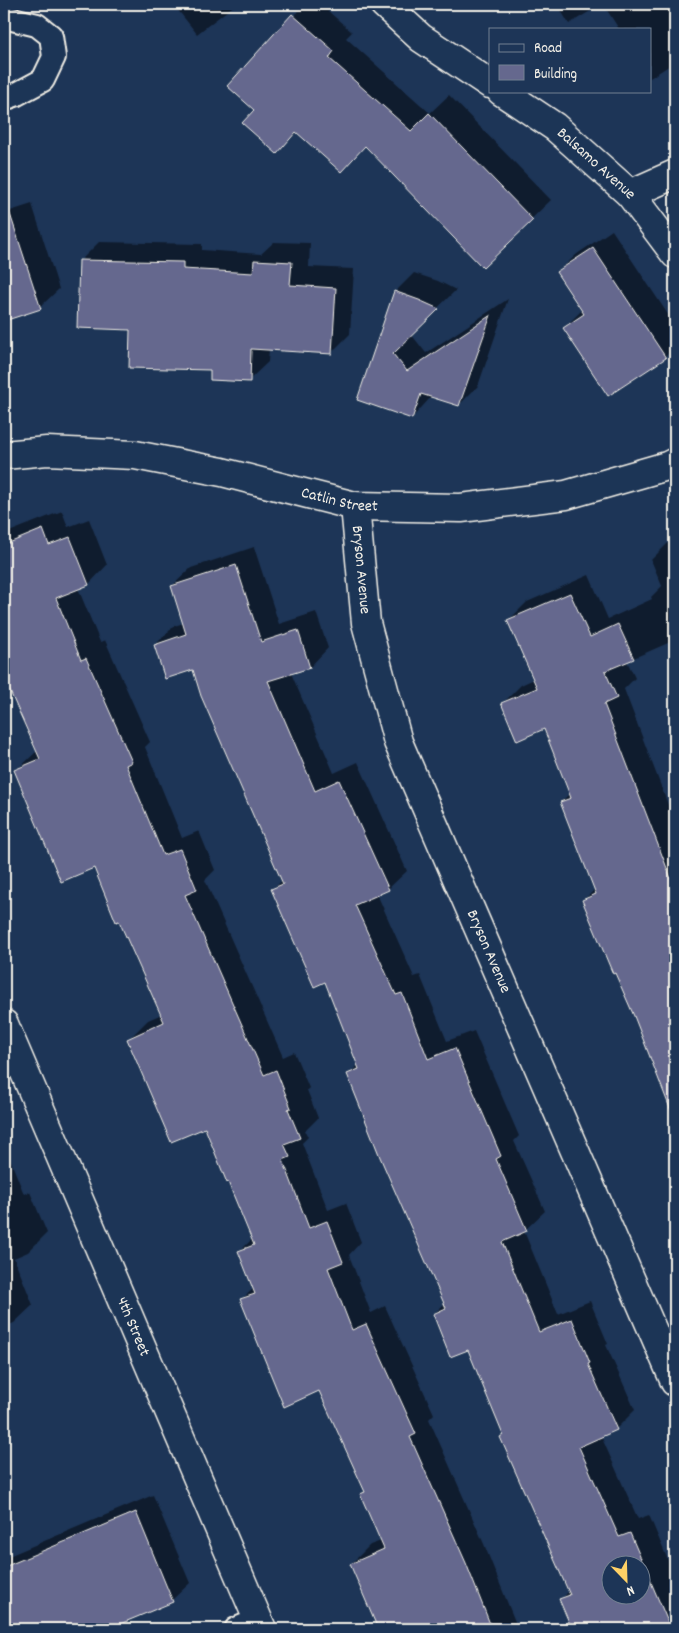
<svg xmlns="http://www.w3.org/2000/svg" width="679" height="1633" viewBox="0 0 679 1633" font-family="Dekko,sans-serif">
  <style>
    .shadow { fill: #0007; fill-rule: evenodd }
    .building { fill: #65688e; stroke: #f4f1e8; fill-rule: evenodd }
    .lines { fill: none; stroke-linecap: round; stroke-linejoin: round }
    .lane-casing { stroke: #f4f1e8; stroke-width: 26 }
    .street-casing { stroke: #f4f1e8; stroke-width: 31 }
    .lane { stroke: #1d3557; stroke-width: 22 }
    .street { stroke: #1d3557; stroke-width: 28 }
    .labels { text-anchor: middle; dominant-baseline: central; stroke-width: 4.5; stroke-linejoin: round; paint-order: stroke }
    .street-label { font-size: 16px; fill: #f4f1e8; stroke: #1d3557 }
  </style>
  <rect width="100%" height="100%" fill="#1d3557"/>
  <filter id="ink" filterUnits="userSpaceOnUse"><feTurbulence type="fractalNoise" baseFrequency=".02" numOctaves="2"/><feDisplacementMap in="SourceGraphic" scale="10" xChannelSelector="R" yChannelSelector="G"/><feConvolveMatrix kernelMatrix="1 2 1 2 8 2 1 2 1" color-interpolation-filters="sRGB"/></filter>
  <g filter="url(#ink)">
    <g class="shadow">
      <polygon points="173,4 236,4 197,34"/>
      <polygon points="305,4 320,4 352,32 346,38 430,113 449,95 551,200 483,266 366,145 341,171 297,132 277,152 256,110 229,86"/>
      <polygon points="557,4 602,4 569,24"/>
      <polygon points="603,4 675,4 675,62 650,78 650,29 619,29"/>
      <polygon points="32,204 59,289 40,307 4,319 4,213"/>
      <polygon points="612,230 675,325 675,347 665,357 609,394 564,328 583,309 558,272 577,254"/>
      <polygon points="99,242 202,244 202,250 261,254 274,242 310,243 309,267 354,269 350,334 331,353 269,349 268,362 249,380 211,368 131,328 80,261"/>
      <polygon points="414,273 438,281 456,290 411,334 426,353 508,299 478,386 459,405 432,396 412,418 358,399 395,292"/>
      <polygon points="62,511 68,527 89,519 107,565 89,584 78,588 100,642 105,640 150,742 145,747 182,838 199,831 215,870 205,880 283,1057 294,1052 309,1088 307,1090 318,1118 305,1131 308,1137 302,1143 328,1210 346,1203 361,1242 349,1255 371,1313 385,1306 434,1414 429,1419 484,1544 518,1629 383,1629 372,1602 351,1564 370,1545 381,1541 361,1495 366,1490 320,1389 242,1299 254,1288 239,1252 253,1238 206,1126 129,1039 148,1020 162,1014 95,866 16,771 37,751 4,674 4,534"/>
      <polygon points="675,539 675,640 627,661 635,678 624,689 675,823 675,1082 663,1087 635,1016 584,900 595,889 561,802 570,793 545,728 502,704 521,685 534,679 509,620 527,602 589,575 608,619 652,599 651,597 662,586 651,560 670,541"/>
      <path d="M254 547 279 624 316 612 328 648 310 667 291 673 334 773 358 762 407 871 388 889 377 894 414 977 420 975 447 1041 474 1031 519 1136 514 1141 545 1211 524 1231 558 1314 590 1301 608 1344 606 1345 635 1410 616 1429 601 1436 638 1519 649 1515 675 1577V1629H573L561 1600 569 1591 469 1348 434 1314 445 1303 348 1075 359 1064 326 980 273 890 283 879 194 669 155 645 174 626 184 623 172 586 191 568ZM612 1566H642V1596H612Z"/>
      <polygon points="4,1144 24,1194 30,1192 47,1233 28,1252 14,1258 33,1305 14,1323 4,1327"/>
      <polygon points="153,1495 190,1583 172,1600 104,1629 4,1629 4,1558"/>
    </g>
    <g class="building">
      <polygon points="292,14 334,51 329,58 411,131 429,113 533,220 483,268 365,146 341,172 296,132 277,154 242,123 254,110 227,86"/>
      <polygon points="10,214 41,309 4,321 4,215"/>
      <polygon points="593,248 666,358 608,396 563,328 584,314 556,272"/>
      <polygon points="79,260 183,262 183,269 253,273 254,260 292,262 290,285 336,288 332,354 251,349 250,382 210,380 210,370 129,368 130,330 77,328"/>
      <polygon points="394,291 419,300 439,309 393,354 407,371 491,315 459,406 421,394 412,419 357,400"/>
      <polygon points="43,529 49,545 70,537 89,585 56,598 81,660 86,658 132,762 126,765 163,855 180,849 197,890 185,895 264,1075 276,1070 291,1108 288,1109 300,1138 284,1144 290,1157 283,1160 309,1228 327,1221 343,1262 328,1268 352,1330 366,1324 416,1434 410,1437 466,1563 492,1629 378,1629 350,1564 384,1549 360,1494 365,1492 319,1391 284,1407 240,1299 255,1294 238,1251 254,1245 228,1182 227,1183 205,1128 171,1142 127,1039 164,1022 119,921 116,922 94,868 61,882 14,770 40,759 4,678 4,545"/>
      <path d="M236 565 261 642 298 630 310 668 268 681 315 791 339 780 389 890 355 905 396 995 402 993 428 1059 455 1048 501 1156 496 1159 527 1231 502 1242 539 1332 572 1319 590 1363 588 1364 617 1430 579 1447 619 1537 630 1533 671 1629H572L559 1599 570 1595 500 1437 503 1435 468 1350 450 1357 433 1314 446 1308 380 1157 347 1074 359 1069 325 982 314 987 271 889 283 884 201 696 193 670 165 679 154 645 186 634 171 586ZM612 1566H642V1596H612Z"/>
      <polygon points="570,593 590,637 618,624 634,659 605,671 617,698 604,704 675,889 675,1116 673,1116 634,1016 615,973 613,974 582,900 596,894 560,802 571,798 544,729 517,741 501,703 537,688 507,620"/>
      <polygon points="136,1512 173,1602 108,1629 4,1629 4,1567"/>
    </g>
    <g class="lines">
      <defs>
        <g id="lane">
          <polyline points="4,17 37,25 51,36 54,57 43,80 15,95 4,99"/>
          <polyline points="236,1629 258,1620"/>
        </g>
        <g id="street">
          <polyline points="384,4 421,38 490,84"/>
          <path id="s1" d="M501 91 555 127 630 194 675 254"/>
          <polyline points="630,194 675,174"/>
          <path id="s2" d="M4 455 47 451 135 455 222 472 355 506 461 508 566 495 667 466 675 462"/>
          <path id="s3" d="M355 506 366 623 398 742 675 1382"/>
          <path id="s4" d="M4 1024 262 1629"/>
        </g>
      </defs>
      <use href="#lane" class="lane-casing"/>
      <use href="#street" class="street-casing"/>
      <use href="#lane" class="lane"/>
      <use href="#street" class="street"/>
    </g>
  </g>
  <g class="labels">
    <g class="street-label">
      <text stroke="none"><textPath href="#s1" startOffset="120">Balsamo Avenue</textPath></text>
      <text stroke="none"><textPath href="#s2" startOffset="341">Catlin Street</textPath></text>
      <text stroke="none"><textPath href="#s3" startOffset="64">Bryson Avenue</textPath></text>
      <text stroke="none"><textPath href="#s3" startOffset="469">Bryson Avenue</textPath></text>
      <text stroke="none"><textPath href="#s4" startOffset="329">4th Street</textPath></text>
    </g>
  </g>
  <rect width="679" height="1633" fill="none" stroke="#1d3557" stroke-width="20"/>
  <rect x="10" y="10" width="659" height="1613" fill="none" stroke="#f4f1e8" stroke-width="2" filter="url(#ink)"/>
  <rect x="489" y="28" width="162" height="65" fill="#1d3557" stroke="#738091"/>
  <rect x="499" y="44" width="25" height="8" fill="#1d3557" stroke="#738091"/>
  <text x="534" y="52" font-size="15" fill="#f4f1e8">Road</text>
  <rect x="499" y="65" width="25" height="15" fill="#65688e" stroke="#738091"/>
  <text x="534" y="78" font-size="15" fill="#f4f1e8">Building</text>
  <g transform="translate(626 1580) rotate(157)"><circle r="24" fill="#1d3557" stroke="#738091"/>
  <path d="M0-4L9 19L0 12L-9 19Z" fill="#ffd166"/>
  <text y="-8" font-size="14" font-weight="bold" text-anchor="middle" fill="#f4f1e8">N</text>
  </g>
</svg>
